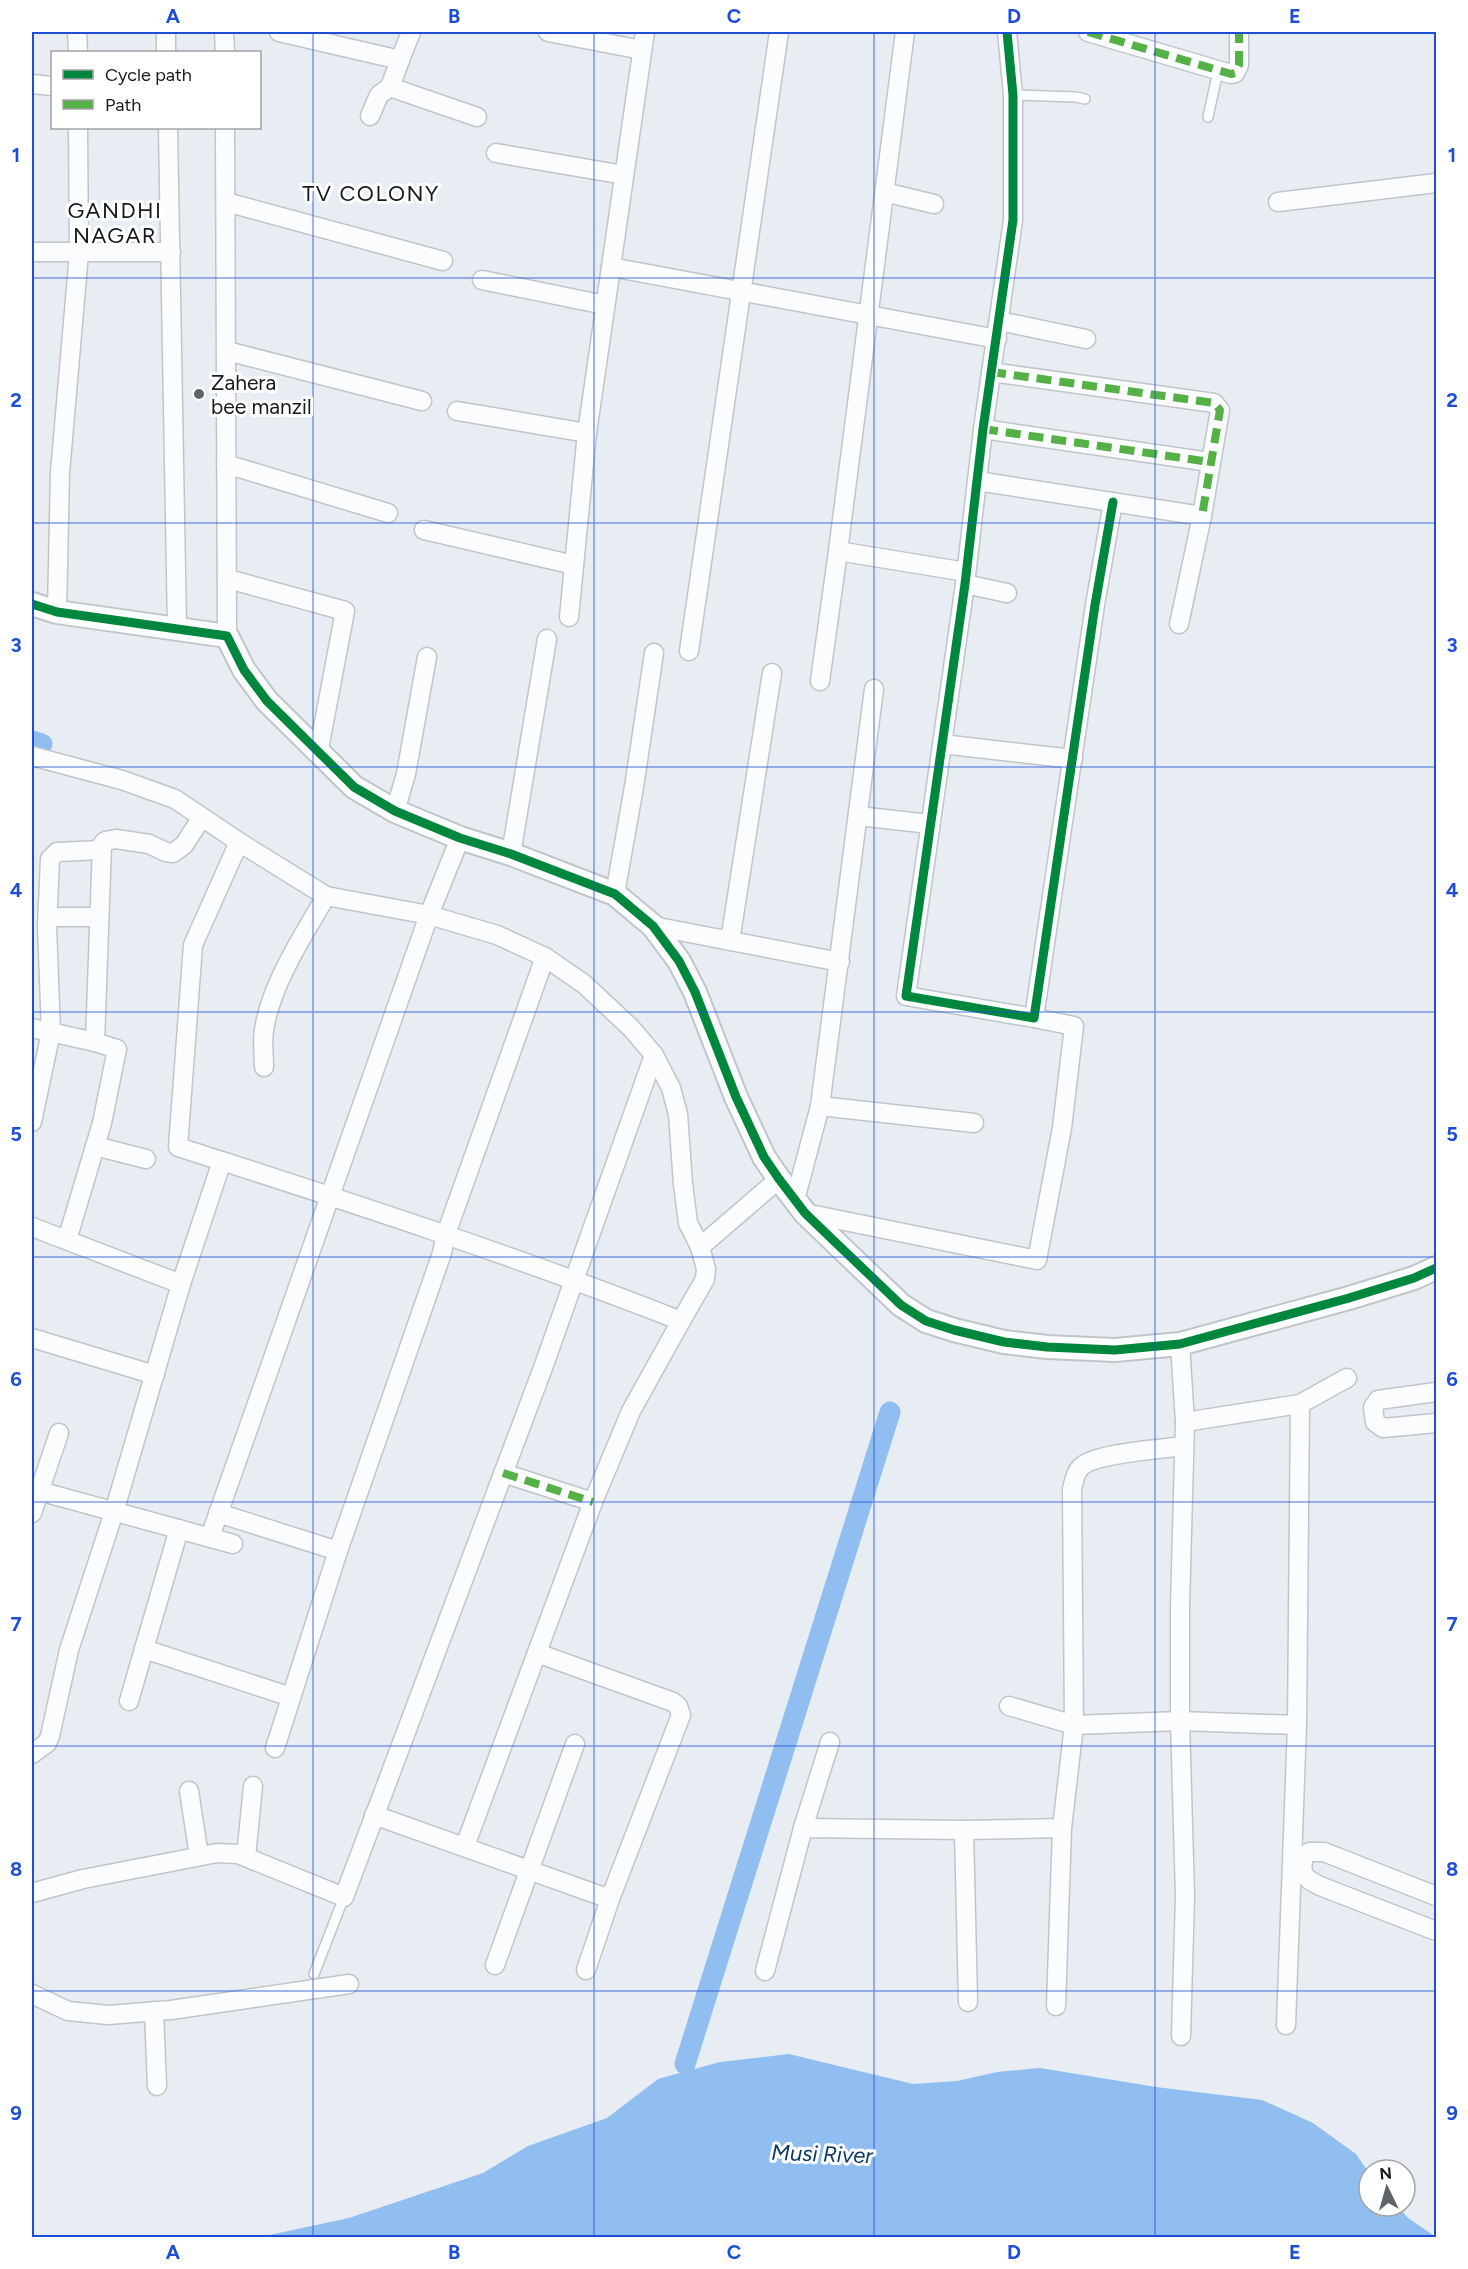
<svg xmlns="http://www.w3.org/2000/svg" width="1468" height="2269" viewBox="0 0 1468 2269" font-family="Figtree,sans-serif">
  <style>
    .water { fill: #90bef0 }
    .lines { fill: none; stroke-linecap: round; stroke-linejoin: round }
    .canal { stroke: #90bef0; stroke-width: 21 }
    .service-casing { stroke: #c1c5c9; stroke-width: 12 }
    .minor-casing { stroke: #c1c5c9; stroke-width: 21 }
    .tertiary-casing { stroke: #c1c5c9; stroke-width: 26 }
    .service { stroke: #fbfcfd; stroke-width: 9 }
    .minor { stroke: #fbfcfd; stroke-width: 18 }
    .tertiary { stroke: #fbfcfd; stroke-width: 22 }
    .quiet { stroke: #55b145; stroke-width: 8; stroke-dasharray: 15 8; stroke-linecap: butt }
    .cycleway-casing { stroke: #fff; stroke-width: 13 }
    .cycleway { stroke: #00873e; stroke-width: 9 }
    .grid { fill: none; stroke: #1d4ed8; stroke-width: 1.5; stroke-opacity: 0.55 }
    .poi-dot { fill: #5f6468; stroke: #fff; stroke-width: 2 }
    .labels { text-anchor: middle; dominant-baseline: central; stroke-width: 6; stroke-linejoin: round; paint-order: stroke }
    .poi-label { font-size: 21px; fill: #161a1d; stroke: #fff; text-anchor: start }
    .neighbourhood-label { font-size: 22px; letter-spacing: 1.5px; fill: #161a1d; stroke: #fff }
    .water-label { font-size: 22px; font-style: italic; fill: #0b3965; stroke: #fff }
    .neatline { fill: none; stroke: #1d4ed8; stroke-width: 2 }
    .grid-label { font-size: 20px; text-anchor: middle; font-weight: bold; fill: #1d4ed8 }
  </style>
  <rect width="100%" height="100%" fill="#e7edf2"/>
  <polygon class="water" points="789,2054 913,2084 957,2081 997,2072 1040,2068 1156,2087 1262,2100 1313,2123 1356,2154 1369,2173 1369,2206 1397,2206 1408,2218 1436,2237 260,2237 349,2218 483,2173 528,2146 607,2118 658,2079 720,2062"/>
  <g class="lines">
    <g class="canal">
      <polyline points="32,741 42,744"/>
      <polyline points="685,2064 890,1412"/>
    </g>
    <defs>
      <g id="service">
        <polyline points="1013,95 1076,97 1085,99"/>
        <polyline points="1208,117 1218,71"/>
        <polyline points="314,1974 344,1897"/>
      </g>
      <g id="minor">
        <polyline points="77,32 78,52"/>
        <polyline points="166,32 166,52"/>
        <polyline points="224,32 225,52"/>
        <polyline points="279,32 400,60 390,87 477,117"/>
        <polyline points="548,32 642,50"/>
        <polyline points="1007,32 1013,95 1013,220 983,429 965,584 906,996 1034,1018 1095,605 1113,502"/>
        <polyline points="1088,32 1231,74 1235,73 1239,65 1239,32"/>
        <polyline points="400,60 411,32"/>
        <polyline points="32,84 52,86"/>
        <polyline points="370,116 379,95 390,87"/>
        <polyline points="168,128 177,628"/>
        <polyline points="225,128 227,636"/>
        <polyline points="496,153 624,175"/>
        <polyline points="884,192 934,204"/>
        <polyline points="226,202 443,261"/>
        <polyline points="1278,202 1436,183"/>
        <polyline points="32,252 171,252"/>
        <polyline points="611,267 997,339"/>
        <polyline points="482,280 605,305"/>
        <polyline points="999,321 1086,339"/>
        <polyline points="227,351 422,401"/>
        <polyline points="991,372 1214,403 1220,410 1202,516 1179,624"/>
        <polyline points="457,411 587,433"/>
        <polyline points="983,429 1210,462"/>
        <polyline points="226,464 388,513"/>
        <polyline points="977,481 1202,516"/>
        <polyline points="424,530 574,565"/>
        <polyline points="838,551 966,572"/>
        <polyline points="228,579 345,611 318,754"/>
        <polyline points="965,584 1007,593"/>
        <polyline points="57,612 60,473 79,253 78,128"/>
        <polyline points="569,617 587,433 645,32"/>
        <polyline points="689,651 779,32"/>
        <polyline points="820,681 838,551 905,32"/>
        <polyline points="942,744 1073,759"/>
        <polyline points="32,756 122,780 175,799 239,842 326,896 429,915 497,935 545,957 584,984 631,1028 654,1055 671,1088 678,1114 683,1184 688,1223 700,1247 706,1269 705,1279 681,1321"/>
        <polyline points="395,811 406,774 427,657"/>
        <polyline points="858,816 930,824"/>
        <path d="M239 842 193 945 178 1147C347 1201 516 1256 681 1321L631 1411 593 1502 465 1846"/>
        <polyline points="511,854 547,639"/>
        <polyline points="615,894 634,787 654,653"/>
        <polyline points="48,917 99,917"/>
        <polyline points="653,926 840,962"/>
        <polyline points="730,941 772,673"/>
        <polyline points="32,1028 95,1042 117,1049 102,1123 67,1240"/>
        <polyline points="95,1042 102,845 105,841 116,839 149,844 166,852 173,853 184,845 202,817"/>
        <path d="M264 1067C264 1055 262 1042 264 1030 271 984 303 936 326 896"/>
        <polyline points="820,1106 974,1123"/>
        <polyline points="32,1122 51,1032 47,926 50,859 57,852 101,850"/>
        <polyline points="95,1146 146,1159"/>
        <polyline points="795,1200 820,1106 874,689"/>
        <polyline points="805,1213 1037,1260 1062,1128 1074,1026 1034,1018"/>
        <polyline points="32,1227 181,1284"/>
        <polyline points="700,1247 779,1179"/>
        <polyline points="32,1338 155,1375"/>
        <polyline points="1180,1344 1185,1422 1180,1606 1180,1721 1185,1896 1181,2036"/>
        <polyline points="1436,1392 1378,1400 1373,1407 1375,1422 1383,1428 1436,1423"/>
        <polyline points="1185,1422 1300,1404 1347,1378"/>
        <polyline points="503,1473 593,1502"/>
        <polyline points="39,1491 233,1544"/>
        <polyline points="32,1513 59,1433"/>
        <polyline points="218,1513 338,1551"/>
        <polyline points="210,1537 429,915 460,838"/>
        <polyline points="144,1649 179,1529"/>
        <polyline points="129,1701 144,1649 291,1697"/>
        <path d="M1009 1706 1074 1725 1072 1489C1074 1482 1075 1473 1080 1468 1092 1453 1163 1449 1184 1446"/>
        <polyline points="275,1748 338,1551 442,1253 446,1234 545,957"/>
        <polyline points="32,1754 47,1743 50,1736 69,1650 114,1512 181,1284 222,1161"/>
        <polyline points="189,1791 199,1856"/>
        <polyline points="374,1815 610,1899 681,1715 678,1706 673,1702 537,1653"/>
        <polyline points="803,1828 830,1742"/>
        <polyline points="964,1830 968,2002"/>
        <polyline points="246,1857 253,1786"/>
        <polyline points="32,1893 83,1879 217,1853 238,1854 344,1897 544,1365 654,1055"/>
        <path d="M1436 1896 1324 1852H1310L1304 1855C1300 1875 1303 1877 1320 1886L1436 1931"/>
        <polyline points="495,1965 575,1744"/>
        <polyline points="586,1970 610,1899"/>
        <polyline points="765,1971 803,1828 964,1830 1062,1828"/>
        <polyline points="32,1994 68,2011 108,2015 171,2010 349,1984"/>
        <polyline points="1056,2006 1062,1828 1074,1725 1180,1721 1297,1725"/>
        <polyline points="154,2011 157,2086"/>
        <polyline points="1286,2025 1297,1725 1300,1404"/>
      </g>
      <polyline id="tertiary" points="32,604 57,612 227,636 244,670 267,701 354,787 395,811 460,838 511,854 615,894 653,926 679,961 695,992 736,1097 764,1157 779,1179 805,1213 833,1240 901,1305 926,1321 954,1330 1004,1342 1047,1347 1115,1350 1180,1344 1349,1298 1414,1278 1436,1268"/>
    </defs>
    <use href="#service" class="service-casing"/>
    <use href="#minor" class="minor-casing"/>
    <use href="#tertiary" class="tertiary-casing"/>
    <use href="#service" class="service"/>
    <use href="#minor" class="minor"/>
    <use href="#tertiary" class="tertiary"/>
    <g class="quiet">
      <polyline points="1088,32 1231,74 1235,73 1239,65 1239,32"/>
      <polyline points="991,372 1214,403 1220,410 1202,516"/>
      <polyline points="983,429 1210,462"/>
      <polyline points="503,1473 593,1502"/>
    </g>
    <defs>
      <g id="cycleway">
        <polyline points="1007,32 1013,95 1013,220 983,429 965,584 906,996 1034,1018 1095,605 1113,502"/>
        <polyline points="32,604 57,612 227,636 244,670 267,701 354,787 395,811 460,838 511,854 615,894 653,926 679,961 695,992 736,1097 764,1157 779,1179 805,1213 833,1240 901,1305 926,1321 954,1330 1004,1342 1047,1347 1115,1350 1180,1344 1349,1298 1414,1278 1436,1268"/>
      </g>
    </defs>
    <use href="#cycleway" class="cycleway-casing"/>
    <use href="#cycleway" class="cycleway"/>
  </g>
  <path class="grid" d="M313 32V2238M594 32V2238M874 32V2238M1155 32V2238M32 278H1436M32 523H1436M32 767H1436M32 1012H1436M32 1257H1436M32 1502H1436M32 1746H1436M32 1991H1436"/>
  <circle class="poi-dot" cx="199" cy="394" r="6"/>
  <g class="labels">
    <g class="poi-label">
      <text x="211" y="382">Zahera<tspan x="211" dy="24">bee manzil</tspan></text>
    </g>
    <g class="neighbourhood-label">
      <text x="371" y="193">TV COLONY</text>
      <text x="115" y="210">GANDHI<tspan x="115" dy="25">NAGAR</tspan></text>
    </g>
    <g class="water-label">
      <text transform="translate(822 2154) rotate(2)">Musi River</text>
    </g>
  </g>
  <rect width="1468" height="2269" fill="none" stroke="#ffffff" stroke-width="66"/>
  <rect x="51" y="51" width="210" height="78" fill="#ffffff" stroke="#a2a3a5" stroke-width="1.5"/>
  <rect x="63" y="70" width="30" height="9" fill="#00873e" stroke="#a2a3a5" stroke-width="1.5"/>
  <text x="105" y="81" font-size="18" fill="#161a1d">Cycle path</text>
  <rect x="63" y="100" width="30" height="9" fill="#55b145" stroke="#a2a3a5" stroke-width="1.5"/>
  <text x="105" y="111" font-size="18" fill="#161a1d">Path</text>
  <g transform="translate(1387 2188) rotate(355)"><circle r="28" fill="#ffffff" stroke="#a2a3a5" stroke-width="1.5"/>
  <path d="M0-4.5L10 22L0 15L-10 22Z" fill="#5f6468"/>
  <text y="-9" font-size="16" font-weight="bold" text-anchor="middle" fill="#161a1d">N</text>
  </g>
  <rect x="33" y="33" width="1402" height="2203" class="neatline"/>
  <g class="grid-label">
    <text x="173" y="23">A</text>
    <text x="454" y="23">B</text>
    <text x="734" y="23">C</text>
    <text x="1014" y="23">D</text>
    <text x="1295" y="23">E</text>
    <text x="16" y="162">1</text>
    <text x="1452" y="162">1</text>
    <text x="16" y="407">2</text>
    <text x="1452" y="407">2</text>
    <text x="16" y="652">3</text>
    <text x="1452" y="652">3</text>
    <text x="16" y="897">4</text>
    <text x="1452" y="897">4</text>
    <text x="16" y="1141">5</text>
    <text x="1452" y="1141">5</text>
    <text x="16" y="1386">6</text>
    <text x="1452" y="1386">6</text>
    <text x="16" y="1631">7</text>
    <text x="1452" y="1631">7</text>
    <text x="16" y="1876">8</text>
    <text x="1452" y="1876">8</text>
    <text x="16" y="2120">9</text>
    <text x="1452" y="2120">9</text>
    <text x="173" y="2259">A</text>
    <text x="454" y="2259">B</text>
    <text x="734" y="2259">C</text>
    <text x="1014" y="2259">D</text>
    <text x="1295" y="2259">E</text>
  </g>
</svg>
